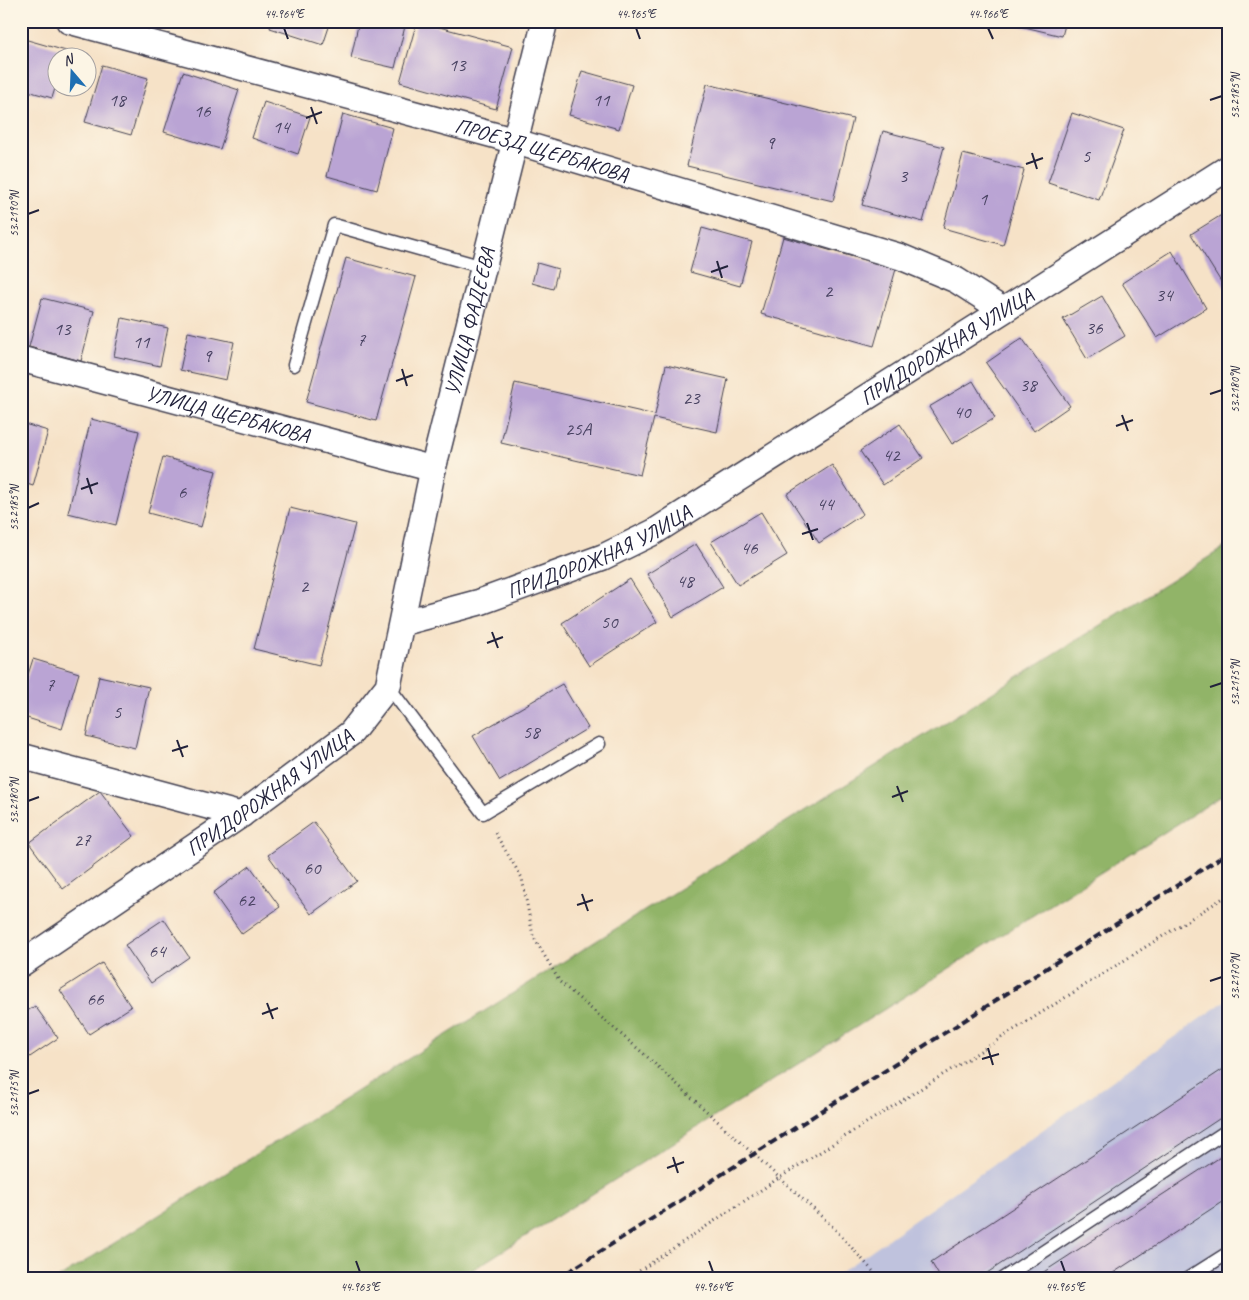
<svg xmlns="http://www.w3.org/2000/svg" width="1249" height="1300" viewBox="0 0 1249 1300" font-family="Caveat,sans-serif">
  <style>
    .industrial { fill: #bfc2dd }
    .forest { fill: #91b468; stroke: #5a6b52 }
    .building { fill: #baa4d4 }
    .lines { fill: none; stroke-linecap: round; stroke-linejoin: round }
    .lane-casing { stroke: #423f50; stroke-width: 15 }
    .street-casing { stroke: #423f50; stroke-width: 28 }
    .path { stroke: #423f50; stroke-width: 3; stroke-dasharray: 1 4; stroke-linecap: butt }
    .lane { stroke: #fff; stroke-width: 12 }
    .street { stroke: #fff; stroke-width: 25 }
    .rail { stroke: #22223b; stroke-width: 4; stroke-dasharray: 8 4; stroke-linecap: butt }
    .ticks { fill: none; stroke: #22223b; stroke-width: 2 }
    .labels { text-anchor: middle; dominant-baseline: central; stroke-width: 4; stroke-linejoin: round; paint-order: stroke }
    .number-label { font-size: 19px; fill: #484261 }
    .street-label { font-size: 21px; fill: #22223b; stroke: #fcf5e5 }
    .neatline { fill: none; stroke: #22223b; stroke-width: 2 }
    .ticks-label { font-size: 12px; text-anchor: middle; fill: #22223b }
  </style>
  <rect width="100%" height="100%" fill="#fcf5e5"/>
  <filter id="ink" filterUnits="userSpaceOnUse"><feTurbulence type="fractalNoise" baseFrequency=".02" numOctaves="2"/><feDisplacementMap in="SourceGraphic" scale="10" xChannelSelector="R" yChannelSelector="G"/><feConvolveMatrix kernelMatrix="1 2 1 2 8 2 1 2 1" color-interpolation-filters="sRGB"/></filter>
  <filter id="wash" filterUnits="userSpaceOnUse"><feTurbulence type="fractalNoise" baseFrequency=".0096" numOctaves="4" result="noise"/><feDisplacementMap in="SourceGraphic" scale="20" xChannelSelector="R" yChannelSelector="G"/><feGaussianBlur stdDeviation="1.12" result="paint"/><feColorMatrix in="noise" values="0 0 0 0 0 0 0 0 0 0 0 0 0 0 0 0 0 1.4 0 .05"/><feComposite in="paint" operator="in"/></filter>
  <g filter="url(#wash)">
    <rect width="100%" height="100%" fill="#f6e2c7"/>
    <polygon class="industrial" points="1228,999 1228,1277 1225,1279 831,1279"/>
    <polygon class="forest" points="1228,545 1228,792 458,1279 57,1279"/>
    <g id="blocks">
      <g class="building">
        <polygon points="272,21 331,21 323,45 270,28"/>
        <polygon points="359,21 406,22 395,68 351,58"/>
        <polygon points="417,21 513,47 496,109 400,82"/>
        <polygon points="1009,21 1066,21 1062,36 1008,23"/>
        <polygon points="1192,21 1228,21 1228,23 1226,30"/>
        <polygon points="24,39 66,51 64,58 58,58 58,79 52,98 21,89 21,49"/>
        <polygon points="102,65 148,78 131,135 85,122"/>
        <polygon points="582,71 632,85 619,129 569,115"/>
        <polygon points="183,72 239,90 220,149 164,132"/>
        <polygon points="707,84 853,119 833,201 687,166"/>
        <polygon points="264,102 310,117 298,154 252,138"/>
        <polygon points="1072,113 1124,130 1099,200 1048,183"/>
        <polygon points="343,114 393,128 377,190 327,176"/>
        <polygon points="883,131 944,147 923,222 862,205"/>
        <polygon points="963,154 1024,170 1003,245 943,228"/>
        <polygon points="1228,211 1228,293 1191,234"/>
        <polygon points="702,228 752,242 740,286 690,272"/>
        <polygon points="783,237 896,269 874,346 761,314"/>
        <polygon points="1172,251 1206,308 1157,338 1122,283"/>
        <polygon points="346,258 416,277 376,421 306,402"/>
        <polygon points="537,263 558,269 553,289 532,283"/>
        <polygon points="1102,296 1125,336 1087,359 1063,319"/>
        <polygon points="42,298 94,311 81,361 29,347"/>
        <polygon points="122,318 168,328 160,366 114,356"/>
        <polygon points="188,332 234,342 226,380 180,370"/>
        <polygon points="1022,338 1070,406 1034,431 986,363"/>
        <polygon points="666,365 728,379 717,432 654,418 640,475 501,443 515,383 655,415"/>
        <polygon points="973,381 995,418 952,444 929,407"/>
        <polygon points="91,419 139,431 116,525 68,513"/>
        <polygon points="21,423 48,431 33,486 21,482"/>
        <polygon points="900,424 923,458 883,485 860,451"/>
        <polygon points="163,457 216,471 201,527 148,513"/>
        <polygon points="832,465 863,514 819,543 787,494"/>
        <polygon points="290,508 355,524 319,665 254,649"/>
        <polygon points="761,512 787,555 738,585 711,542"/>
        <polygon points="696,544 723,587 673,617 647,574"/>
        <polygon points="630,579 657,622 589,666 562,623"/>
        <polygon points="33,659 79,673 62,729 21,716 21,696"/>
        <polygon points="99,676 149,687 135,748 86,736"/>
        <polygon points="562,684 588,728 500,781 473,736"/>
        <polygon points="100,791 134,836 63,889 29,843"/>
        <polygon points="314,822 357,881 311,914 268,855"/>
        <polygon points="250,866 280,907 242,934 213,893"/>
        <polygon points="164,919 189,957 151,983 125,945"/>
        <polygon points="102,963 131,1007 89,1034 60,990"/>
        <polygon points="35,1006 58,1038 21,1063 21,1015"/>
        <polygon points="1228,1066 1228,1113 978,1279 941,1279 931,1262"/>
        <polygon points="1228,1152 1228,1198 1104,1279 1033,1279"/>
      </g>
    </g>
  </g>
  <g filter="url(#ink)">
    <use href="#blocks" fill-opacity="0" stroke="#423f50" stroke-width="1"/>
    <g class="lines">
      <defs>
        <g id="lane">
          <polyline points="294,365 334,225 483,267"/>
          <polyline points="388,686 483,813 599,744"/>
          <polyline points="1002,1279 1228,1130"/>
          <polyline points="1187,1279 1228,1253"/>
        </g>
        <g id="street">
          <path id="s1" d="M69 21 497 136 901 257 956 280 1003 310"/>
          <path id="s2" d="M21 359 433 469"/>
          <path id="s3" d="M402 623 480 602 603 557 654 532 1228 168"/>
          <polyline points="21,756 241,815"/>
          <path id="s4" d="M21 964 241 815 351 733 388 686 433 469 545 21"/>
        </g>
      </defs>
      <use href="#lane" class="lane-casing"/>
      <use href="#street" class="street-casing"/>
      <g class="path">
        <polyline points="495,833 522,878 533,936 560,982 643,1053 833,1227 880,1279"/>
        <polyline points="627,1279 779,1178 1228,895"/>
      </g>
      <use href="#lane" class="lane"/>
      <use href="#street" class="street"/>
      <polyline class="rail" points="557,1279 1228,853"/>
    </g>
  </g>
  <path class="ticks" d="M284 28 288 39M636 28 640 39M988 28 993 39M1210 100 1222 96M311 107 317 124M306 118 322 112M1032 153 1037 169M1026 164 1043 158M28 214 39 210M717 261 722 278M711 272 728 266M402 369 407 386M396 381 413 375M1210 394 1222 390M1122 415 1128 431M1116 426 1133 420M87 478 92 494M81 489 98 483M28 508 39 503M807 523 813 540M802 534 818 529M492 632 498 648M487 643 503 637M1210 687 1222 683M177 740 183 757M172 751 188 746M897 786 903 802M892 797 908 791M28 801 39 797M582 894 588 911M577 905 593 900M1210 981 1222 977M267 1003 273 1019M262 1014 278 1008M988 1048 993 1065M982 1059 999 1054M28 1094 39 1090M673 1157 678 1173M667 1168 684 1162M356 1261 360 1272M709 1261 713 1272M1061 1261 1065 1272"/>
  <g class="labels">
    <g class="number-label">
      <text x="457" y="65">13</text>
      <text x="117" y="100">18</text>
      <text x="601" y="100">11</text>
      <text x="202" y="111">16</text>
      <text x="281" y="127">14</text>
      <text x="770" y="143">9</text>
      <text x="1086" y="156">5</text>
      <text x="903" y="176">3</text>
      <text x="983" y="199">1</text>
      <text x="828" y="291">2</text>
      <text x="1164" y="295">34</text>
      <text x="1094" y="328">36</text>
      <text x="62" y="329">13</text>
      <text x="361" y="340">7</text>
      <text x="141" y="342">11</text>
      <text x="207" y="356">9</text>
      <text x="1028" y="385">38</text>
      <text x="691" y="398">23</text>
      <text x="962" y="412">40</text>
      <text x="578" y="429">25А</text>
      <text x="891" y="455">42</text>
      <text x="182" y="492">6</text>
      <text x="825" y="504">44</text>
      <text x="749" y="548">46</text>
      <text x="685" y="581">48</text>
      <text x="304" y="586">2</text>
      <text x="609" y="622">50</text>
      <text x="50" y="685">7</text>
      <text x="117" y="712">5</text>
      <text x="531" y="732">58</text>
      <text x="82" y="840">27</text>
      <text x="312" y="868">60</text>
      <text x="246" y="900">62</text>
      <text x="157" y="951">64</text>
      <text x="95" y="999">66</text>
    </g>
    <g class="street-label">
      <text stroke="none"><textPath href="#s1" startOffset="490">ПРОЕЗД ЩЕРБАКОВА</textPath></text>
      <text stroke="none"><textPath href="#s4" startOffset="836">УЛИЦА ФАДЕЕВА</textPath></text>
      <text stroke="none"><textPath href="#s3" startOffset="615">ПРИДОРОЖНАЯ УЛИЦА</textPath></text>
      <text stroke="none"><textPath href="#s2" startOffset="214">УЛИЦА ЩЕРБАКОВА</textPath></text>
      <text stroke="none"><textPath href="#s3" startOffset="210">ПРИДОРОЖНАЯ УЛИЦА</textPath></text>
      <text stroke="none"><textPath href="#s4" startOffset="302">ПРИДОРОЖНАЯ УЛИЦА</textPath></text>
    </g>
  </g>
  <rect width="1249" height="1300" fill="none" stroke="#fcf5e5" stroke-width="55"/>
  <g transform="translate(72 72) rotate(341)"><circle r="24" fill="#fcf5e5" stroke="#a5a1a1"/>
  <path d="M0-4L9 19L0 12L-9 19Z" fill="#1f6fb2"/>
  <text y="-8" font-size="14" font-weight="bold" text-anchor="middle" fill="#22223b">N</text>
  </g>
  <rect x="28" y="28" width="1194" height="1244" class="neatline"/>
  <g class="ticks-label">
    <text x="284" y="18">44.964°E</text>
    <text x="636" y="18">44.965°E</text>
    <text x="988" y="18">44.966°E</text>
    <text transform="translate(1235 96) rotate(-90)" y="4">53.2185°N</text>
    <text transform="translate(14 214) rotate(-90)" y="4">53.2190°N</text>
    <text transform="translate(1235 390) rotate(-90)" y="4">53.2180°N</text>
    <text transform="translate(14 508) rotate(-90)" y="4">53.2185°N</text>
    <text transform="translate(1235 683) rotate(-90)" y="4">53.2175°N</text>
    <text transform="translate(14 801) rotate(-90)" y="4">53.2180°N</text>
    <text transform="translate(1235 977) rotate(-90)" y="4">53.2170°N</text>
    <text transform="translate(14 1094) rotate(-90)" y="4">53.2175°N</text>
    <text x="360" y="1291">44.963°E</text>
    <text x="713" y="1291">44.964°E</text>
    <text x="1065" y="1291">44.965°E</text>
  </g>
</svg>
